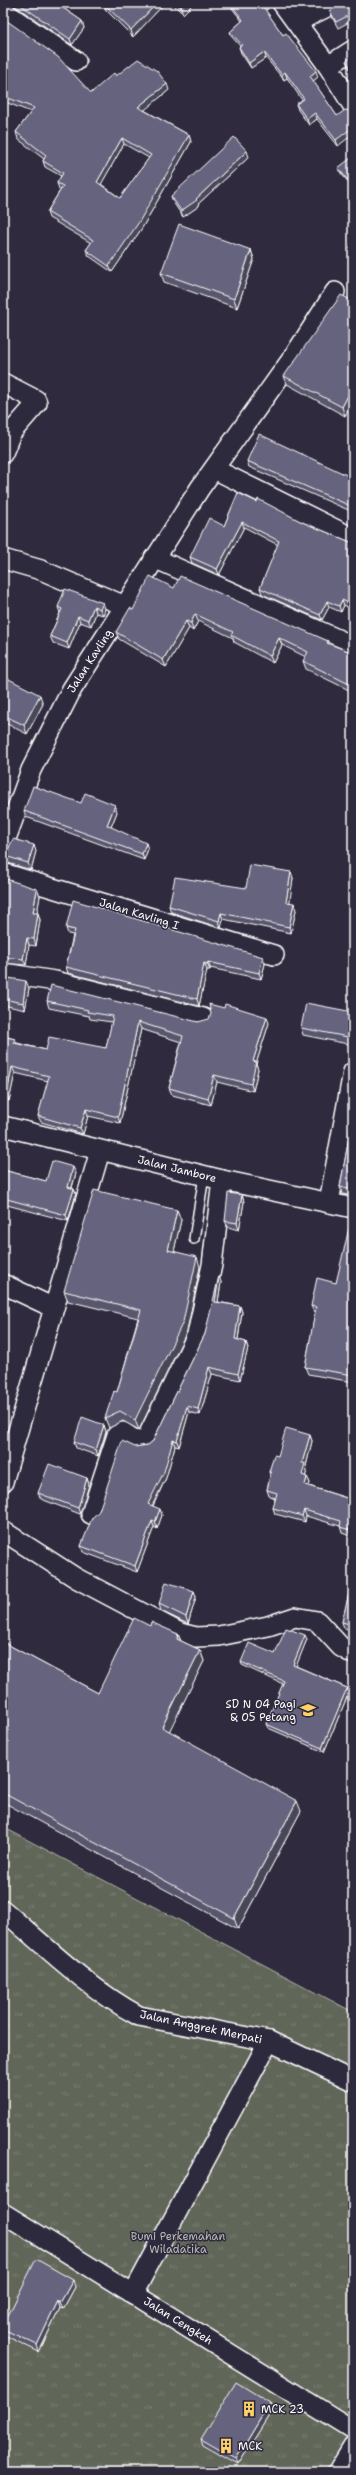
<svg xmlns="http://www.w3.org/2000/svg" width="356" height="2475" viewBox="0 0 356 2475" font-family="'Shantell Sans',sans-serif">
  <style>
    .grass { fill: url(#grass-tufts); stroke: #b0b2ac }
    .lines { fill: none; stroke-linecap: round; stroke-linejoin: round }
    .lane-casing { stroke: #fff; stroke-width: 12 }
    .street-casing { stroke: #fff; stroke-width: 22 }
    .lane { stroke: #2f2a3d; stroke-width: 9 }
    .street { stroke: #2f2a3d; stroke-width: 19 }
    .wall { fill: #58566c; stroke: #fff; fill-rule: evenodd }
    .shaded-wall { fill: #474658; stroke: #fff }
    .building { fill: #66647e; stroke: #fff; fill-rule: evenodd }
    .labels { text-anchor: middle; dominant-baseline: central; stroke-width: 3; stroke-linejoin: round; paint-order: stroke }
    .street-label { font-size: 11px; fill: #fff; stroke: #2f2a3d }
    .poi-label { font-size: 11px; fill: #fff; stroke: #2f2a3d; text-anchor: start }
    .park-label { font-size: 11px; fill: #b8bab4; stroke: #2f2a3d }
  </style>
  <defs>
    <pattern id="grass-tufts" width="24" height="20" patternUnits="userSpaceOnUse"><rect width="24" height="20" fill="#616659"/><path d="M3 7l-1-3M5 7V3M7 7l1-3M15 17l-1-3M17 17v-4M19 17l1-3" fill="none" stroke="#797d72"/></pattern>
  </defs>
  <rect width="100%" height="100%" fill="#2f2a3d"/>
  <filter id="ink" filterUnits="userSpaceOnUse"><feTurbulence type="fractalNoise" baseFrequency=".025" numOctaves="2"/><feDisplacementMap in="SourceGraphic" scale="8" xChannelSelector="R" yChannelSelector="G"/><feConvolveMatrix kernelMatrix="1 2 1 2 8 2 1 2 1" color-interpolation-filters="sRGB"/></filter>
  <g filter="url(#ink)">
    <polygon class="grass" points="3,1827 353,2012 353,2472 3,2472"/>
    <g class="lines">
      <defs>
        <polyline id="lane" points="194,1239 204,1176"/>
        <g id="street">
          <polyline points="282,3 328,66 353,106"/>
          <polyline points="3,11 76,61"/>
          <polyline points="297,22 335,3"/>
          <polyline points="328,66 353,50"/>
          <polyline points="3,383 36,400 37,403 11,433 3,453"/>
          <polyline points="214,469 353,538"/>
          <polyline points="154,558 353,646"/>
          <polyline points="3,559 41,570 125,606"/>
          <polyline points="3,847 31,770 72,689 200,488 294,356 335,292"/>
          <polyline points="3,873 274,955"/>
          <polyline points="3,973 55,981 203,1018"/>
          <polyline points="3,1126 222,1180 353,1208"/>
          <polyline points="329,1202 353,1072"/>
          <polyline points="3,1284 54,1308"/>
          <polyline points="3,1482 100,1151"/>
          <polyline points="91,1514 117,1435 123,1432 137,1442 145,1442 197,1335 212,1265 222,1180"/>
          <polyline points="3,1531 76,1578 180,1633 196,1637 219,1636 268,1626 295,1617 317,1621 341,1647 353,1654"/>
          <path d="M3 1910C46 1947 89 1989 139 2016L269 2041 353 2081"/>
          <polyline points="3,2213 353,2430"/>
          <polyline points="133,2294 269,2041"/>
          <polyline points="338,2472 353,2447"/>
        </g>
      </defs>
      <use href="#lane" class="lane-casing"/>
      <use href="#street" class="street-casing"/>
      <use href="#lane" class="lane"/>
      <use href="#street" class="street"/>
    </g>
    <g class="wall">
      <polygon points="11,3 56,3 82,21 84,28 72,45"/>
      <polygon points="105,3 165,3 133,37 106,10 104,4"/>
      <polygon points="172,3 194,3 183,14"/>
      <polygon points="228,3 266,3 268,9 265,10 283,35 318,77 313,81 337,116 338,146 317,119 309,125 298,110 296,104 302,100 287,78 284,80 266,58 251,68 241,53 239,47 240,46 232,37 230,32 242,21"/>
      <polygon points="299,3 310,3 301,7"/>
      <polygon points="353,3 353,20 338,28 332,17 330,11 342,4"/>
      <path d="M3 18 91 93 116 76 169 90 144 110 189 135 191 142 142 228 112 272 89 256 86 250 91 243 49 218 47 212 61 189H59L57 183 61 176 45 167 43 161 44 159 18 139 16 132 31 112 5 102 3 106ZM124 144 149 158 120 198 101 184Z"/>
      <polygon points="353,56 353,74 348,66 346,61"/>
      <polygon points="249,157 198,204 199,206 183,217 173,202 171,196"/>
      <polygon points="353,161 353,188 340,172 338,168"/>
      <polygon points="353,237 353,254 352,254 350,249"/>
      <polygon points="251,250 254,259 237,308 164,282 161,273"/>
      <polygon points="353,301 353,400 345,416 287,384 284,376"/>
      <polygon points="247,461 353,478 353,512 249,467"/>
      <polygon points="238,493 302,522 353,543 353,610 344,605 341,612 329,607 322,620 262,594 260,588 278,545 244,527 219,575 192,563 190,557 224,526"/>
      <polygon points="174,588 328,641 329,643 353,653 353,692 306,669 303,661 306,657 282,645 273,663 234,642 233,638 198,621 193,631 189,628 166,667 119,639 116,632 133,610"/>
      <polygon points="103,603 105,609 103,615 96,613 91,626 80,622 69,649 53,643 50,636 60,613 58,607"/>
      <polygon points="3,676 43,704 27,734 3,722"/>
      <polygon points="81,803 117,812 111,827 148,849 144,860 26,817 24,811"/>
      <polygon points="36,851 31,870 8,863 5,856"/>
      <polygon points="291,872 293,878 289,902 296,910 291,933 223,919 221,928 171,912 169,906 246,888"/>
      <polygon points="3,878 40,896 37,913 38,913 40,920 36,946 29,945 26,965 3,963"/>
      <polygon points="66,928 265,964 261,979 210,968 210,970 207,970 199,1006 68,973 66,967 73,935 68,934"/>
      <polygon points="3,977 29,988 25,1010 3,1005"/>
      <polygon points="47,1001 198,1022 269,1023 256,1064 258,1069 253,1091 217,1082 211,1105 172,1095 169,1088 181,1042 141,1029 120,1123 88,1116 83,1134 41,1122 38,1116 48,1081 15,1073 9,1101 3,1100 3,1036 15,1039 17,1043 46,1050 106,1048 112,1022 90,1019 89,1016 49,1008"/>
      <polygon points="353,1012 353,1045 303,1035 301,1028"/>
      <polygon points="353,1115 353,1196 342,1194 340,1187"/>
      <polygon points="3,1170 46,1181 76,1173 72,1188 74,1189 76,1194 68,1221 3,1204"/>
      <polygon points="242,1195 244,1202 239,1230 228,1227 225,1221"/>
      <polygon points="177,1210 181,1220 174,1251 200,1267 187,1331 139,1430 123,1421 109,1428 105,1418 117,1392 138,1318 68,1301 64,1291"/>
      <polygon points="353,1229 353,1382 308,1374 305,1367 315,1314 311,1306 336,1283"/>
      <polygon points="221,1282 218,1302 240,1306 242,1312 238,1340 246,1342 248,1348 240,1380 212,1374 200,1415 189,1412 179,1447 175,1446 166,1478 153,1506 162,1515 157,1529 154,1527 137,1572 83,1552 81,1546 99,1511 135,1447 148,1445 153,1441 205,1334"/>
      <polygon points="104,1425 106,1432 98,1456 76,1448 74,1442"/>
      <polygon points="310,1435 312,1441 306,1466 307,1470 305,1477 307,1477 310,1483 309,1486 353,1500 353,1537 342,1533 340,1526 306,1516 305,1522 275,1514 273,1508 275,1498 269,1496 267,1490 270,1475 269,1472 278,1456"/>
      <polygon points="87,1478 89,1485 80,1514 41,1499 38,1493"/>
      <polygon points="353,1577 353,1630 344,1628 342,1622"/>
      <polygon points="194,1591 196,1597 188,1624 161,1611 159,1604"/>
      <polygon points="150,1626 178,1634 181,1641 200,1650 204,1661 169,1731 301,1811 238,1929 3,1802 3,1642 98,1693"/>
      <polygon points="307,1639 296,1666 347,1688 349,1692 324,1752 268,1728 266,1724 283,1684 242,1665 241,1662 275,1654"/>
      <polygon points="75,2287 63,2309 60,2308 39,2352 4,2335 3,2332 3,2326"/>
      <polygon points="273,2409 238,2465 203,2445 201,2439"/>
    </g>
    <g class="shaded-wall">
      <polygon points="157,3 165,3 133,37 131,30"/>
      <polygon points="185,3 194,3 183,14 181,7"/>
      <polygon points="82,21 84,28 72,45 70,39"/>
      <polygon points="264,52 266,58 251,68 249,63"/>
      <polygon points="316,71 318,77 312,82 310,76"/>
      <polygon points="285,72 287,78 284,80 282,75"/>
      <polygon points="167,84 169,90 141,113 138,107"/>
      <polygon points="3,97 5,102 3,106"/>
      <polygon points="315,113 317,119 309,125 307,119"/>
      <polygon points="353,124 353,134 338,146 336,140"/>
      <polygon points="189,135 191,142 142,228 112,272 109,266"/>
      <polygon points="122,138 124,144 99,188 97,182"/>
      <polygon points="247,151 249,157 198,204 199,206 183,217 181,211 196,199"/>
      <polygon points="251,250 254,259 237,308 234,299"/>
      <polygon points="353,321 353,334 348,327"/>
      <polygon points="353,386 353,400 345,416 342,407"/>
      <polygon points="6,392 8,398 4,409 3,407 3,399"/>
      <polygon points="242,522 244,527 219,575 217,569"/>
      <polygon points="353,575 353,585 350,582"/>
      <polygon points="342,600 344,605 341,612 339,606"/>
      <polygon points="327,601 329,607 322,620 320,615"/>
      <polygon points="103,603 105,609 103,615 100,609"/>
      <polygon points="94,606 96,613 91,626 88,620"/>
      <polygon points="195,614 198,621 193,631 191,623"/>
      <polygon points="78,616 80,622 69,649 67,643"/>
      <polygon points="186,621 189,628 166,667 163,660"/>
      <polygon points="279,638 282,645 273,663 270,656"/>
      <polygon points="40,695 43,704 27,734 24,725"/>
      <polygon points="115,805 117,812 109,832 107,825"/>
      <polygon points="146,843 148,849 144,860 142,854"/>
      <polygon points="34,845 36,851 31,870 28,863"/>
      <polygon points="291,872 293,878 289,908 286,902"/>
      <polygon points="37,889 40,896 36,919 33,913"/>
      <polygon points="294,903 296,910 291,933 289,927"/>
      <polygon points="38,913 40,920 36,946 34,939"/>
      <polygon points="221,913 223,919 221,928 219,921"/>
      <polygon points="27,938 29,945 26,965 23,959"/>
      <polygon points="263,957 265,964 261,979 259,973"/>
      <polygon points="208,962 210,968 210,970 207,964"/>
      <polygon points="204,963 207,970 199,1006 197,999"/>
      <polygon points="26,981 29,988 25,1010 23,1003"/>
      <polygon points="267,1017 269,1023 256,1064 258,1069 253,1091 251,1084 253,1061"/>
      <polygon points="138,1022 141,1029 120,1123 118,1117"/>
      <polygon points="12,1067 15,1073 9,1101 7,1094"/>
      <polygon points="214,1075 217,1082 211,1105 208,1099"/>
      <polygon points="86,1109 88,1116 83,1134 80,1128"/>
      <polygon points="73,1167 76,1173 70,1193 68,1187"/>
      <polygon points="74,1189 76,1194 68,1221 66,1215"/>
      <polygon points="242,1195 244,1202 239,1230 237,1223"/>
      <polygon points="177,1210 181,1220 172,1260 168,1250"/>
      <polygon points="197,1257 200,1267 187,1331 139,1430 135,1420"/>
      <polygon points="219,1276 221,1282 217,1308 215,1302"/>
      <polygon points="240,1306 242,1312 237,1345 235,1339"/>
      <polygon points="246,1342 248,1348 240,1380 238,1374"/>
      <polygon points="209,1367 212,1374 200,1415 198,1409"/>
      <polygon points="187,1406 189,1412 179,1447 177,1441"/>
      <polygon points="104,1425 106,1432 98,1456 96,1450"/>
      <polygon points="310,1435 312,1441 306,1466 307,1470 304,1482 302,1475 302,1463"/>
      <polygon points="173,1440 175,1446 166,1478 150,1510 148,1504"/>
      <polygon points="307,1477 310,1483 307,1491 305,1485"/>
      <polygon points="87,1478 89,1485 80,1514 78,1508"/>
      <polygon points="160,1509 162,1515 157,1529 155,1522"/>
      <polygon points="304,1510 306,1516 305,1522 302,1516"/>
      <polygon points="152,1521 154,1527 137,1572 135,1566"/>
      <polygon points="194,1591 196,1597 188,1624 186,1617"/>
      <polygon points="178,1634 182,1645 177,1639"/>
      <polygon points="305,1635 307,1639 295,1669 293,1665"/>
      <polygon points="200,1650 204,1661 166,1738 162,1727"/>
      <polygon points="347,1688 349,1692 324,1752 322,1748"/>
      <polygon points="297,1801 301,1811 238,1929 234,1918"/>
      <polygon points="73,2280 75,2287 63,2309 60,2303"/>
      <polygon points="58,2301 60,2308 39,2352 37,2345"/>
      <polygon points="270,2403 273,2409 238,2465 236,2459"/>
    </g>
    <g class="building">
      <polygon points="18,3 56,3 82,21 70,39"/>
      <polygon points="105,3 157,3 131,30 104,4"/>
      <polygon points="176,3 185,3 181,7"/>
      <polygon points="230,3 266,3 262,5 283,35 286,33 316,71 310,76 337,116 345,110 352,111 353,111 353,124 351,126 352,128 336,140 315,113 307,119 296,104 304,99 285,72 282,75 264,52 249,63 239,47 242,45 230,32 243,20"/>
      <polygon points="342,3 353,3 353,13 336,22 330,11 342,4"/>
      <path d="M3 18 58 57 91 93 114 73 116 76 138 59 157 71 167 84 138 107 189 135 139 222 109 266 86 250 93 240 47 212 63 186 57 183 63 173 43 161 46 155 16 132 34 108 3 96ZM122 138 151 155 120 198 97 182Z"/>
      <polygon points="353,56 353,71 346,61"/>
      <polygon points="234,137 247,151 196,199 197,200 181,211 171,196"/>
      <polygon points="351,158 353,161 353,186 338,168"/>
      <polygon points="179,224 251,250 234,299 161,273"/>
      <polygon points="353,237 353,250 350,249"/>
      <polygon points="341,295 353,301 353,321 348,327 353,330 353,386 342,407 284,376"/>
      <polygon points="3,390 6,392 3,399"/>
      <polygon points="259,434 353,478 353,507 247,461"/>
      <polygon points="238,493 257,502 258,499 302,522 353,543 353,575 350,582 353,583 353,605 342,600 339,606 327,601 320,615 260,588 279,541 242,522 217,569 190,557 209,518 224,526"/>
      <polygon points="150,576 174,588 180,576 328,641 327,643 353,653 353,686 303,661 308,652 279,638 270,656 231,635 233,632 195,614 191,623 186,621 163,660 116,632 130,608 133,610"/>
      <polygon points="65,589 103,603 100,609 94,606 88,620 78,616 67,643 50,636 62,609 58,607"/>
      <polygon points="3,676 40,695 24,725 3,715"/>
      <polygon points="33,786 81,803 85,793 115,805 107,825 146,843 142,854 24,811"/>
      <polygon points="13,839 34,845 28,863 5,856"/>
      <polygon points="250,865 291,872 286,902 294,903 289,927 221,913 219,921 169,906 175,877 246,888"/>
      <polygon points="3,878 37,889 33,913 38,913 34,939 27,938 23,959 3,957"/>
      <polygon points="73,900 263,957 259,973 208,962 207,964 204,963 197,999 66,967 75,930 66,928"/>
      <polygon points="3,977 26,981 23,1003 3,999"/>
      <polygon points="51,985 198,1022 209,1019 211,1014 209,1004 224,1008 225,1004 267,1017 253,1061 256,1062 251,1084 214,1075 208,1099 169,1088 183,1036 138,1022 118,1117 86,1109 80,1128 38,1116 49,1076 12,1067 7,1094 3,1093 3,1036 15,1039 14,1043 46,1050 49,1037 106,1048 113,1016 87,1012 88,1010 47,1001"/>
      <polygon points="306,1003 353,1012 353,1038 301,1028"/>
      <polygon points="353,1115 353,1190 340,1187"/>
      <polygon points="52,1161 73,1167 68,1187 74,1189 66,1215 3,1198 3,1170 46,1181"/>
      <polygon points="94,1190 177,1210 168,1250 197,1257 183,1322 135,1420 120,1411 105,1418 114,1391 117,1392 141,1310 64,1291"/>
      <polygon points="228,1193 242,1195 237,1223 225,1221"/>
      <polygon points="349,1228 353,1229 353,1375 305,1367 316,1307 311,1306 317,1278 336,1283"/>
      <polygon points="219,1276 215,1302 240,1306 235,1339 246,1342 238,1374 209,1367 198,1409 187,1406 177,1441 173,1440 164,1472 148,1504 160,1509 155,1522 152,1521 135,1566 81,1546 92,1518 99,1511 122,1441 135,1447 148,1445 153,1441 205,1334"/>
      <polygon points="82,1417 104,1425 96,1450 74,1442"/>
      <polygon points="286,1428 310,1435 302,1463 305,1463 302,1475 307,1477 305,1485 353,1500 353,1531 340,1527 341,1521 304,1510 302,1516 273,1508 277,1493 267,1490 271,1472 269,1472 274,1455 278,1456"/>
      <polygon points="49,1464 87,1478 78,1508 38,1493"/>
      <polygon points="353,1577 353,1625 342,1622"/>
      <polygon points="166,1582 194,1591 186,1617 159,1604"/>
      <polygon points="134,1618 150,1626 151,1622 178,1634 177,1639 200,1650 162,1727 297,1801 234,1918 3,1793 3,1642 98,1693"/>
      <polygon points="286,1628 305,1635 293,1665 347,1688 322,1748 266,1724 284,1681 241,1662 249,1643 275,1654"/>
      <polygon points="36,2259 73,2280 60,2303 58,2301 37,2345 3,2329 3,2326"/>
      <polygon points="236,2382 270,2403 236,2459 201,2439"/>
    </g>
  </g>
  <defs>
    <symbol id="school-bare" viewBox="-9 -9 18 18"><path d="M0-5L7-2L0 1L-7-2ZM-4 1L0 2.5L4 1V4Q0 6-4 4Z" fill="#ffd166" stroke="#2f2a3d" stroke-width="2.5" paint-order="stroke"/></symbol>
    <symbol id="building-bare" viewBox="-9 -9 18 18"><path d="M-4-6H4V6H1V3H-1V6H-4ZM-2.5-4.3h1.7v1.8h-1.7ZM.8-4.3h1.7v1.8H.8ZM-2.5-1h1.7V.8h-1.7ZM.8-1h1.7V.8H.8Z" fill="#ffd166" stroke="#2f2a3d" stroke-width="2.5" paint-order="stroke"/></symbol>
  </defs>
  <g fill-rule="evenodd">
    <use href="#school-bare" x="297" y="1699" width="22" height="22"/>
    <use href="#building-bare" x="238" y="2398" width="22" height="22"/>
    <use href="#building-bare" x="215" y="2435" width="22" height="22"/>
  </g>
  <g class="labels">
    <g class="street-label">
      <text transform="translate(90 661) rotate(-57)">Jalan Kavling</text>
      <text transform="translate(139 914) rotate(17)">Jalan Kavling I</text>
      <text transform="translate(177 1169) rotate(14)">Jalan Jambore</text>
      <text transform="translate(201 2027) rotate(12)">Jalan Anggrek Merpati</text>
      <text transform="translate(178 2321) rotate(32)">Jalan Cengkeh</text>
    </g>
    <g class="poi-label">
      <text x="296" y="1704" text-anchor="end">SD N 04 Pagi<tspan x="296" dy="13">&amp; 05 Petang</tspan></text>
      <text x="261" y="2409">MCK 23</text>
      <text x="238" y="2446">MCK</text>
    </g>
    <g class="park-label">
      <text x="178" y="2236">Bumi Perkemahan<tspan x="178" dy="13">Wiladatika</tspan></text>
    </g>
  </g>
  <rect width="356" height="2475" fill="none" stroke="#2f2a3d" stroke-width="16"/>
  <rect x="8" y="8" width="340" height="2459" fill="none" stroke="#fff" stroke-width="1.5" filter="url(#ink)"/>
</svg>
